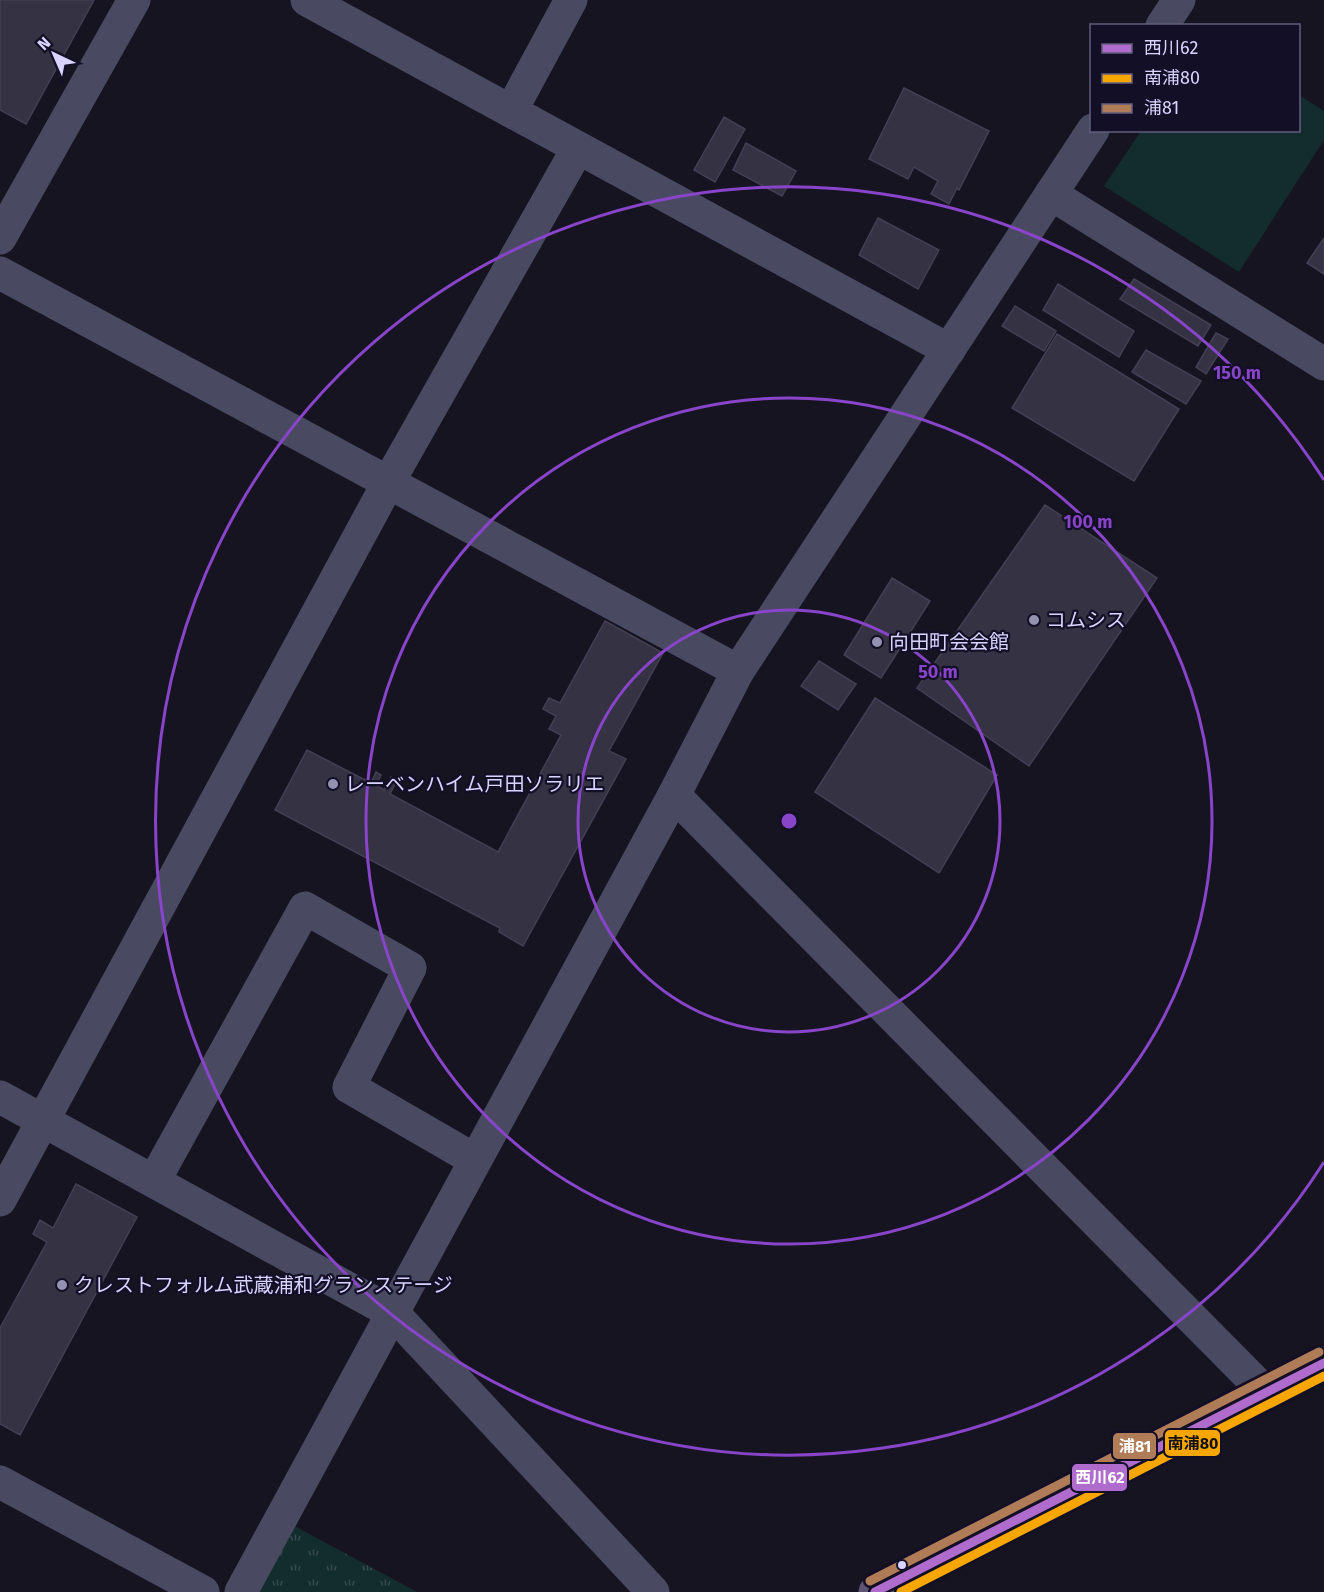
<svg xmlns="http://www.w3.org/2000/svg" width="1324" height="1592" viewBox="0 0 1324 1592" font-family="'Fira Sans','Noto Sans JP',sans-serif">
  <style>
    .park { fill: url(#park-tufts) }
    .garden { fill: #132c2d }
    .building { fill: #343243; stroke: #433f54; stroke-width: 1.5 }
    .lines { fill: none; stroke-linecap: round; stroke-linejoin: round }
    .minor { stroke: #4a4962; stroke-width: 33 }
    .major { stroke: #5e5373; stroke-width: 33 }
    .bus-1-casing { stroke: #130f26; stroke-width: 14 }
    .bus-2-casing { stroke: #130f26; stroke-width: 14 }
    .bus-3-casing { stroke: #130f26; stroke-width: 14 }
    .bus-1 { stroke: #b06ccc; stroke-width: 9 }
    .bus-2 { stroke: #f7a600; stroke-width: 9 }
    .bus-3 { stroke: #b07c57; stroke-width: 9 }
    .ring { fill: none; stroke: #8945c9; stroke-width: 3 }
    .poi-dot { fill: #9591b1; stroke: #130f26; stroke-width: 2 }
    .bus-dot { fill: #d9d4ff; stroke: #130f26; stroke-width: 2 }
    .labels { text-anchor: middle; dominant-baseline: central; stroke-width: 4.5; stroke-linejoin: round; paint-order: stroke }
    .poi-label { font-size: 20px; fill: #d9d4ff; stroke: #130f26; text-anchor: start }
    .centre { fill: #8945c9; stroke: #130f26; stroke-width: 3 }
    .ring-label { font-size: 18px; text-anchor: middle; font-weight: bold; fill: #8945c9; stroke: #130f26; stroke-width: 4.5; stroke-linejoin: round; paint-order: stroke }
    .line-badge { stroke: #130f26; stroke-width: 2 }
    .badge-label { font-size: 16px; text-anchor: middle; font-weight: bold; fill: #fff }
    .pale-badge-label { font-size: 16px; text-anchor: middle; font-weight: bold; fill: #111 }
  </style>
  <defs>
    <pattern id="park-tufts" width="24" height="20" patternUnits="userSpaceOnUse" patternTransform="scale(1.5)"><rect width="24" height="20" fill="#132c2d"/><path d="M3 7l-1-3M5 7V3M7 7l1-3M15 17l-1-3M17 17v-4M19 17l1-3" fill="none" stroke="#354a4c"/></pattern>
  </defs>
  <rect width="100%" height="100%" fill="#161421"/>
  <polygon class="park" points="287,1522 417,1592 250,1592"/>
  <polygon class="garden" points="1299,95 1324,111 1324,140 1239,272 1104,186 1141,131 1298,130"/>
  <g class="building">
    <polygon points="0,0 94,0 26,124 0,110"/>
    <polygon points="904,88 989,131 959,190 957,188 949,204 931,194 938,181 914,167 908,179 869,159"/>
    <polygon points="724,117 745,129 715,182 694,170"/>
    <polygon points="746,143 796,171 782,196 733,170"/>
    <polygon points="878,218 939,250 918,289 859,255"/>
    <polygon points="1324,238 1324,274 1307,263"/>
    <polygon points="1134,279 1211,325 1198,346 1120,299"/>
    <polygon points="1058,284 1134,331 1119,357 1043,310"/>
    <polygon points="1015,306 1056,331 1044,351 1002,326"/>
    <polygon points="1216,333 1228,339 1206,374 1196,367"/>
    <polygon points="1057,334 1179,409 1134,481 1012,408"/>
    <polygon points="1146,350 1201,381 1186,404 1132,372"/>
    <polygon points="1045,505 1157,578 1029,766 917,688"/>
    <polygon points="892,578 930,601 881,678 844,655"/>
    <polygon points="605,621 663,653 609,751 626,759 523,946 499,932 500,928 275,810 307,750 371,783 376,772 381,775 376,785 384,790 391,777 397,780 390,794 498,852 561,735 549,729 556,716 543,709 549,698 560,703"/>
    <polygon points="819,661 856,684 838,710 801,686"/>
    <polygon points="875,698 997,775 939,873 815,792"/>
    <polygon points="76,1184 137,1217 20,1435 0,1424 0,1328 47,1242 33,1234 40,1220 53,1228"/>
  </g>
  <g class="lines">
    <g class="minor">
      <polyline points="307,0 949,350"/>
      <polyline points="1162,26 1179,0"/>
      <polyline points="511,111 571,0"/>
      <polyline points="1051,194 1324,364"/>
      <polyline points="0,238 134,0"/>
      <polyline points="0,273 738,671"/>
      <polyline points="674,795 1266,1393"/>
      <polyline points="0,1097 393,1313 653,1592"/>
      <polyline points="154,1181 305,908 410,968 349,1087 475,1160"/>
      <polyline points="0,1200 388,483 578,148"/>
      <polyline points="0,1482 203,1592"/>
      <polyline points="241,1592 674,795 738,671 1093,130"/>
    </g>
    <polyline class="major" points="875,1592 1324,1363"/>
    <defs>
      <polyline id="bus-1" points="875,1592 1324,1363"/>
      <polyline id="bus-2" points="901,1592 1324,1376"/>
      <polyline id="bus-3" points="870,1581 1319,1352"/>
    </defs>
    <use href="#bus-1" class="bus-1-casing"/>
    <use href="#bus-2" class="bus-2-casing"/>
    <use href="#bus-3" class="bus-3-casing"/>
    <use href="#bus-1" class="bus-1"/>
    <use href="#bus-2" class="bus-2"/>
    <use href="#bus-3" class="bus-3"/>
  </g>
  <g class="ring">
    <circle cx="789" cy="821" r="211"/>
    <circle cx="789" cy="821" r="423"/>
    <path d="M1324 1162A634 634 0 1 1 1324 480"/>
  </g>
  <g class="poi-dot">
    <circle cx="1034" cy="620" r="6"/>
    <circle cx="877" cy="642" r="6"/>
    <circle cx="333" cy="784" r="6"/>
    <circle cx="62" cy="1285" r="6"/>
  </g>
  <circle class="bus-dot" cx="902" cy="1565" r="5"/>
  <g class="labels">
    <g class="poi-label">
      <text x="1046" y="620">コムシス</text>
      <text x="889" y="642">向田町会会館</text>
      <text x="345" y="784">レーベンハイム戸田ソラリエ</text>
      <text x="74" y="1285">クレストフォルム武蔵浦和グランステージ</text>
    </g>
  </g>
  <circle cx="789" cy="821" r="9" class="centre"/>
  <g class="ring-label">
    <text x="1237" y="379">150 m</text>
    <text x="1088" y="528">100 m</text>
    <text x="938" y="678">50 m</text>
  </g>
  <g class="line-badge">
    <rect x="1164" y="1429" width="57" height="28" rx="6" fill="#f7a600"/>
    <rect x="1112" y="1432" width="45" height="28" rx="6" fill="#b07c57"/>
    <rect x="1071" y="1463" width="57" height="29" rx="6" fill="#b06ccc"/>
  </g>
  <g class="badge-label">
    <text x="1135" y="1452">浦81</text>
    <text x="1100" y="1483">西川62</text>
  </g>
  <g class="pale-badge-label">
    <text x="1193" y="1449">南浦80</text>
  </g>
  <rect x="1090" y="24" width="210" height="108" fill="#130f26" stroke="#625e7d" stroke-width="1.5"/>
  <rect x="1102" y="44" width="30" height="9" fill="#b06ccc" stroke="#625e7d" stroke-width="1.5"/>
  <text x="1144" y="54" font-size="18" fill="#d9d4ff">西川62</text>
  <rect x="1102" y="74" width="30" height="9" fill="#f7a600" stroke="#625e7d" stroke-width="1.5"/>
  <text x="1144" y="84" font-size="18" fill="#d9d4ff">南浦80</text>
  <rect x="1102" y="104" width="30" height="9" fill="#b07c57" stroke="#625e7d" stroke-width="1.5"/>
  <text x="1144" y="114" font-size="18" fill="#d9d4ff">浦81</text>
  <g transform="translate(54 54) rotate(316)" stroke="#130f26" stroke-width="4.5" paint-order="stroke">
  <path d="M0-4.5L10 22L0 15L-10 22Z" fill="#d9d4ff"/>
  <text y="-9" font-size="16" font-weight="bold" text-anchor="middle" fill="#d9d4ff">N</text>
  </g>
</svg>
